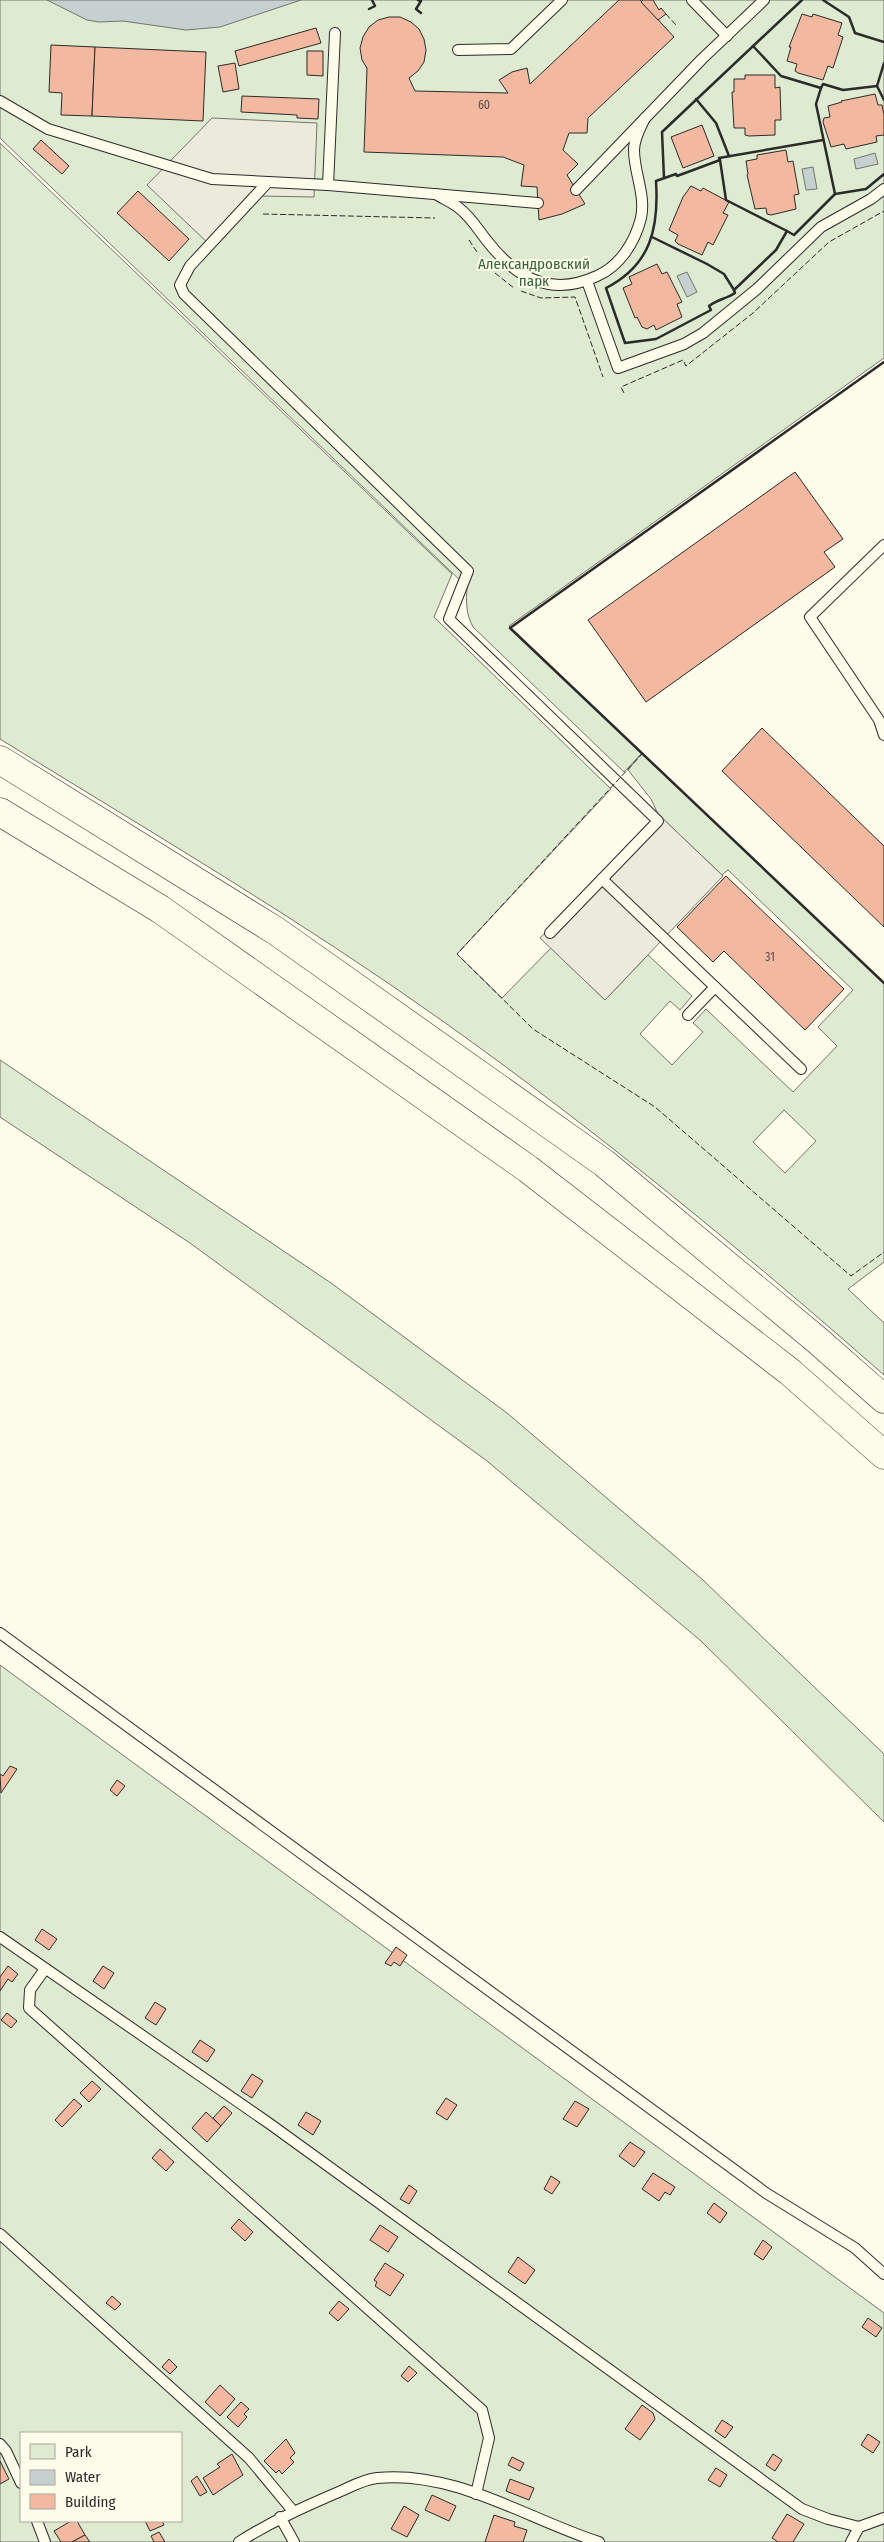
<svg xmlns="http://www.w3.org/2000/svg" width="884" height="2542" viewBox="0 0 884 2542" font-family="'Fira Sans Condensed',sans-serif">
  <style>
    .green { fill: #deebd1; stroke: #74746e; fill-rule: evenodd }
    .parking { fill: #eceadb; stroke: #74746e }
    .water { fill: #c7d0d0; stroke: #74746e }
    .building { fill: #f2b8a0; stroke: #2b2b2b }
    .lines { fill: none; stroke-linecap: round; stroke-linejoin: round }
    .lane-casing { stroke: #2b2b2b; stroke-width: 12 }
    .highway-casing { stroke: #2b2b2b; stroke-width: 29 }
    .lane { stroke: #fdfbea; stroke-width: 10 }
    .highway { stroke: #fdfbea; stroke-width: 28 }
    .fence { stroke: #2b2b2b; stroke-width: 1; stroke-dasharray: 6 2.5; stroke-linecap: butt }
    .wall { stroke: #2b2b2b; stroke-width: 2.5 }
    .labels { text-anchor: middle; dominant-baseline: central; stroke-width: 4; stroke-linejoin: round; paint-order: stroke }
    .number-label { font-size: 12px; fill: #5d4e48 }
    .park-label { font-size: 15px; fill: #34623c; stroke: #fdfbea }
  </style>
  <rect width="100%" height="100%" fill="#fdfbea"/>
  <g class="green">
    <path d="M0 0H884V358L509 626 884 983V1262L848 1289 884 1323V1375C743 1251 597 1131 444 1022 301 920 149 831 0 739V143L452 574 434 617 611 789 457 954 502 998 551 948 605 1000 648 955 692 996 680 1010 670 1001 640 1034 672 1065 703 1032 693 1023 706 1009 793 1092 837 1046 818 1027 853 990 728 870 722 875 658 814 651 799 628 770 641 754 624 772 473 627C466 614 466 602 467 587L0 138ZM784 1110 816 1141 785 1173 753 1142Z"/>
    <polygon points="0,1060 331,1283 507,1413 703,1580 884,1754 884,1822 701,1641 487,1461 190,1243 0,1117"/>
    <path d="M0 1665 884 2313V2542H0ZM21 2433H181V2521H21Z"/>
  </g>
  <g class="parking">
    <polygon points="212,118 317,123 314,197 260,196 211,246 147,185"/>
    <polygon points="658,814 723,876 605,1000 540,938"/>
  </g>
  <g class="water">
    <polygon points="47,0 301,0 220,27 186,30 123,21 99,22 87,20"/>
    <polygon points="875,153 878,164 856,169 854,159"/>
    <polygon points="813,167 817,189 806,190 802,169"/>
    <polygon points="687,272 697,292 687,297 677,276"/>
  </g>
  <g class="building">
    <polygon points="619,0 640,0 674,37 588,118 587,133 569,133 563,150 578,164 567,175 585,204 562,214 539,220 537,187 521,186 524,165 503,157 364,152 367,68 362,60 360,48 363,37 369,27 378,20 389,17 400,17 411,22 419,29 424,39 426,50 424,62 418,71 409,78 415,91 508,93 499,80 512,72 527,68 530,84"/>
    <polygon points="643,0 653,0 659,10 661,8 666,14 658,20 641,2"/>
    <polygon points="802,14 812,17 813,14 842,23 838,35 843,37 833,68 828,66 823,80 798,73 795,71 797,64 787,61 791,47 789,47"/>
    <polygon points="316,28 321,43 239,66 235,51"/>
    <polygon points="51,45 95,47 92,116 61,115 62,93 49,92"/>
    <polygon points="95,47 206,52 203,121 92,116"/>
    <polygon points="307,51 323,51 323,76 307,75"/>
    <polygon points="235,63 239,89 223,92 218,66"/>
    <polygon points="745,75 775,75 775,88 780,87 781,120 775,120 775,135 749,136 745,135 745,128 734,128 732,92 734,92 734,79 745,79"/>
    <polygon points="875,94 878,105 882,105 884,115 884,135 876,136 877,142 846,149 844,144 831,147 823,122 824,118 830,117 828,106 842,102 841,101"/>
    <polygon points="242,96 319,99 318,119 297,118 297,115 241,112"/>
    <polygon points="702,125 714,156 683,168 671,137"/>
    <polygon points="41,140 69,166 62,174 33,149"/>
    <polygon points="786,150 788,162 793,161 799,194 794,195 796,209 771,215 767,214 766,208 755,209 747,175 748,174 746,161 757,159 757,155"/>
    <polygon points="691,186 701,191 703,188 729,202 723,213 728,215 713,245 708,242 702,255 678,244 675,241 678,235 669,230 683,197"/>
    <polygon points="138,191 189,239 169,261 117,213"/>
    <polygon points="657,264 662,274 667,272 682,302 677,304 682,317 656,330 654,325 647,329 642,327 637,317 635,318 623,288 632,284 629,277"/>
    <polygon points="795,472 843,539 824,552 835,567 646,702 588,620"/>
    <polygon points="762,728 884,846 884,927 722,771"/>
    <polygon points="726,876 844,989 805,1030 724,951 713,962 677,927"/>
    <polygon points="10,1766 17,1769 1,1793 0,1774 3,1776"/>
    <polygon points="117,1780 125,1786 117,1796 110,1790"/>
    <polygon points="42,1929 57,1939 49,1950 35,1940"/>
    <polygon points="396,1947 407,1955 400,1966 394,1962 391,1966 385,1963"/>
    <polygon points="8,1966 18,1974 12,1982 8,1979 0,1991 0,1977"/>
    <polygon points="103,1966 114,1973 104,1989 93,1981"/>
    <polygon points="155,2002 166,2009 156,2025 145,2018"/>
    <polygon points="7,2013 17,2021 11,2028 1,2020"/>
    <polygon points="200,2040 215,2050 207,2062 192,2052"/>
    <polygon points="252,2074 263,2081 252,2098 241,2091"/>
    <polygon points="92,2081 101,2089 89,2102 80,2093"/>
    <polygon points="446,2098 457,2105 447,2120 436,2113"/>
    <polygon points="74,2099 82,2106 62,2127 55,2120"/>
    <polygon points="575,2101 589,2109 577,2127 563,2119"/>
    <polygon points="224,2106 232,2113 221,2126 213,2118"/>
    <polygon points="206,2112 221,2126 207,2142 192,2128"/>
    <polygon points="306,2112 321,2121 313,2135 298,2125"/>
    <polygon points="630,2142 645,2152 634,2167 619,2156"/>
    <polygon points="160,2149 174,2162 166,2171 152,2158"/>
    <polygon points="653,2173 675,2187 670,2195 665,2192 659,2201 642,2189"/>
    <polygon points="551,2176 560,2182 552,2194 544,2189"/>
    <polygon points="409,2185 417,2191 409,2204 400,2199"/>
    <polygon points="714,2203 727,2213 720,2223 707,2213"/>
    <polygon points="239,2219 253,2232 245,2241 231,2228"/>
    <polygon points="380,2225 398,2237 388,2252 370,2240"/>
    <polygon points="763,2240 772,2247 763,2260 754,2254"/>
    <polygon points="518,2257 535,2270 525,2284 508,2272"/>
    <polygon points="385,2263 404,2275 390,2296 375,2286 377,2282 374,2280"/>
    <polygon points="112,2296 121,2304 115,2310 106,2303"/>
    <polygon points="339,2301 349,2309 338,2321 329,2313"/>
    <polygon points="868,2318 882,2328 876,2337 862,2327"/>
    <polygon points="169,2359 177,2367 170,2374 162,2367"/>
    <polygon points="409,2366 417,2373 408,2382 401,2376"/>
    <polygon points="220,2385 235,2399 220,2416 205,2402"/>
    <polygon points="241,2402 249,2409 244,2414 247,2417 238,2427 227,2417"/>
    <polygon points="642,2405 653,2413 655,2419 640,2440 625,2429"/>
    <polygon points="722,2420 733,2427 725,2438 715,2431"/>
    <polygon points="868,2434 880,2442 873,2453 861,2445"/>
    <polygon points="286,2439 295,2453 290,2458 294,2462 282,2474 279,2470 276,2473 264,2461"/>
    <polygon points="232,2454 243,2475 213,2495 203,2478 220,2467 217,2464"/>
    <polygon points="773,2454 782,2460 775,2471 766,2465"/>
    <polygon points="512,2457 524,2463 520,2471 508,2465"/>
    <polygon points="0,2461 9,2479 0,2484"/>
    <polygon points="716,2468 727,2475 720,2487 708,2480"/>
    <polygon points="197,2476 207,2492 200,2496 191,2481"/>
    <polygon points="510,2479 534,2488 529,2500 506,2491"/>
    <polygon points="432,2495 456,2506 449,2521 425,2510"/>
    <polygon points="404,2506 419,2515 407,2537 391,2529"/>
    <polygon points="787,2514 804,2524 793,2542 778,2542 772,2538"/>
    <polygon points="494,2515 515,2522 514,2526 527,2530 523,2542 485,2542"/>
    <polygon points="71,2521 77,2521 85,2535 72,2542 61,2542 54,2531"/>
    <polygon points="145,2521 162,2521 164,2525 150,2531"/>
    <polygon points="159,2532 165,2542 154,2542 151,2536"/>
    <polygon points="85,2535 90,2542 72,2542"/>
  </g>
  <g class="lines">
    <defs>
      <g id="lane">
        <polyline points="692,0 727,36"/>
        <polyline points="458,50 511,49 562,0"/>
        <polyline points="0,101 48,129 212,179 328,185 538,203"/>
        <polyline points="268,182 190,266 180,285 184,294 468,571 449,619 658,821 550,933"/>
        <polyline points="328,185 335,33"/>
        <polyline points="576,190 702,59 764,0"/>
        <path d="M436 194C443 199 452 202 459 208 471 217 479 231 488 242 517 279 552 297 597 276 620 266 635 242 641 218 646 195 634 173 634 150 634 139 640 128 645 118"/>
        <polyline points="587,281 618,368 684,344 703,333 757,289 821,227 871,199 884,189"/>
        <polyline points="884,545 810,617 879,720 884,735"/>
        <polyline points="602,879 801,1069"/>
        <polyline points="688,1015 715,987"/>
        <polyline points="0,1633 766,2193 855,2248 884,2274"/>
        <polyline points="0,1937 270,2124 802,2509 828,2519 859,2527"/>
        <polyline points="45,1969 30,1990 29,2008 482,2410 489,2438 476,2494"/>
        <polyline points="0,2234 249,2458 293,2511"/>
        <polyline points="0,2444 6,2451 21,2483"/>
        <polyline points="280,2517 294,2542"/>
        <polyline points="37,2521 45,2542"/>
        <path d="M239 2542C272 2521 306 2506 341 2491 352 2486 365 2479 377 2478 455 2470 527 2519 599 2542"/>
        <polyline points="851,2542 859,2527 884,2518"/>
      </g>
      <g id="highway">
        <polyline points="0,760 276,931 604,1163 817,1340 884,1399"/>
        <polyline points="0,812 160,909 528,1169 790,1372 884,1455"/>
      </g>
    </defs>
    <use href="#lane" class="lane-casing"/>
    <use href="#highway" class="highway-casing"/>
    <use href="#lane" class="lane"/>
    <use href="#highway" class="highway"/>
    <g class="fence">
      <polyline points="666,14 676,25"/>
      <polyline points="263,214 435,218"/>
      <polyline points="469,240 477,252"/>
      <polyline points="483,261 488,266"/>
      <polyline points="495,273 514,288"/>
      <polyline points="521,291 541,298 575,297 603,377"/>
      <polyline points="624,393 621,387 683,360 686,366 753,313 829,242 884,211"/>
      <polyline points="884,983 642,754 457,954 533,1029 655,1107 851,1276 884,1252"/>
    </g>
    <g class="wall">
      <polyline points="418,0 421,1 416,9 421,13"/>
      <polyline points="823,0 849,17 855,33 884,42"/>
      <polyline points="369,9 375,6 372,0"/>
      <polyline points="753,46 781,76 821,88 823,84 843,90 877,86"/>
      <polyline points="884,63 877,86 884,100"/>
      <polyline points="821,88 816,104 835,194"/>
      <polyline points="696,99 716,123 729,156"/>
      <path d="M823 140 719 158 720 160 677 176 676 174 656 181C659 228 651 265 606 288L625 343 656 339 711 310 709 306C718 299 726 299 735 293L734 290 776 250 787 231 794 235 835 194 866 189 884 174"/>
      <polyline points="720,160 726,200 787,231"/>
      <polyline points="664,178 662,132 802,0"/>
      <polyline points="652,237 707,264 724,274 734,290"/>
      <polyline points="884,362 510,628 884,983"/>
    </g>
  </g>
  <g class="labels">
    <g class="number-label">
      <text x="484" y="105">60</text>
      <text x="770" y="957">31</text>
    </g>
    <g class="park-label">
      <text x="534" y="264">Александровский<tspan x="534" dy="17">парк</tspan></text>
    </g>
  </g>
  <rect x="20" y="2432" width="162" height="90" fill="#fdfbea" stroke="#a9a89e"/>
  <rect x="30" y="2444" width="25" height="15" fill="#deebd1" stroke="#a9a89e"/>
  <text x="65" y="2457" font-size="15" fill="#2b2b2b">Park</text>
  <rect x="30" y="2470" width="25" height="15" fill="#c7d0d0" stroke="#a9a89e"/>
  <text x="65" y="2482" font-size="15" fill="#2b2b2b">Water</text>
  <rect x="30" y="2494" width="25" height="15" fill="#f2b8a0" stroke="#a9a89e"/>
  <text x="65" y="2507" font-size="15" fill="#2b2b2b">Building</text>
</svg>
